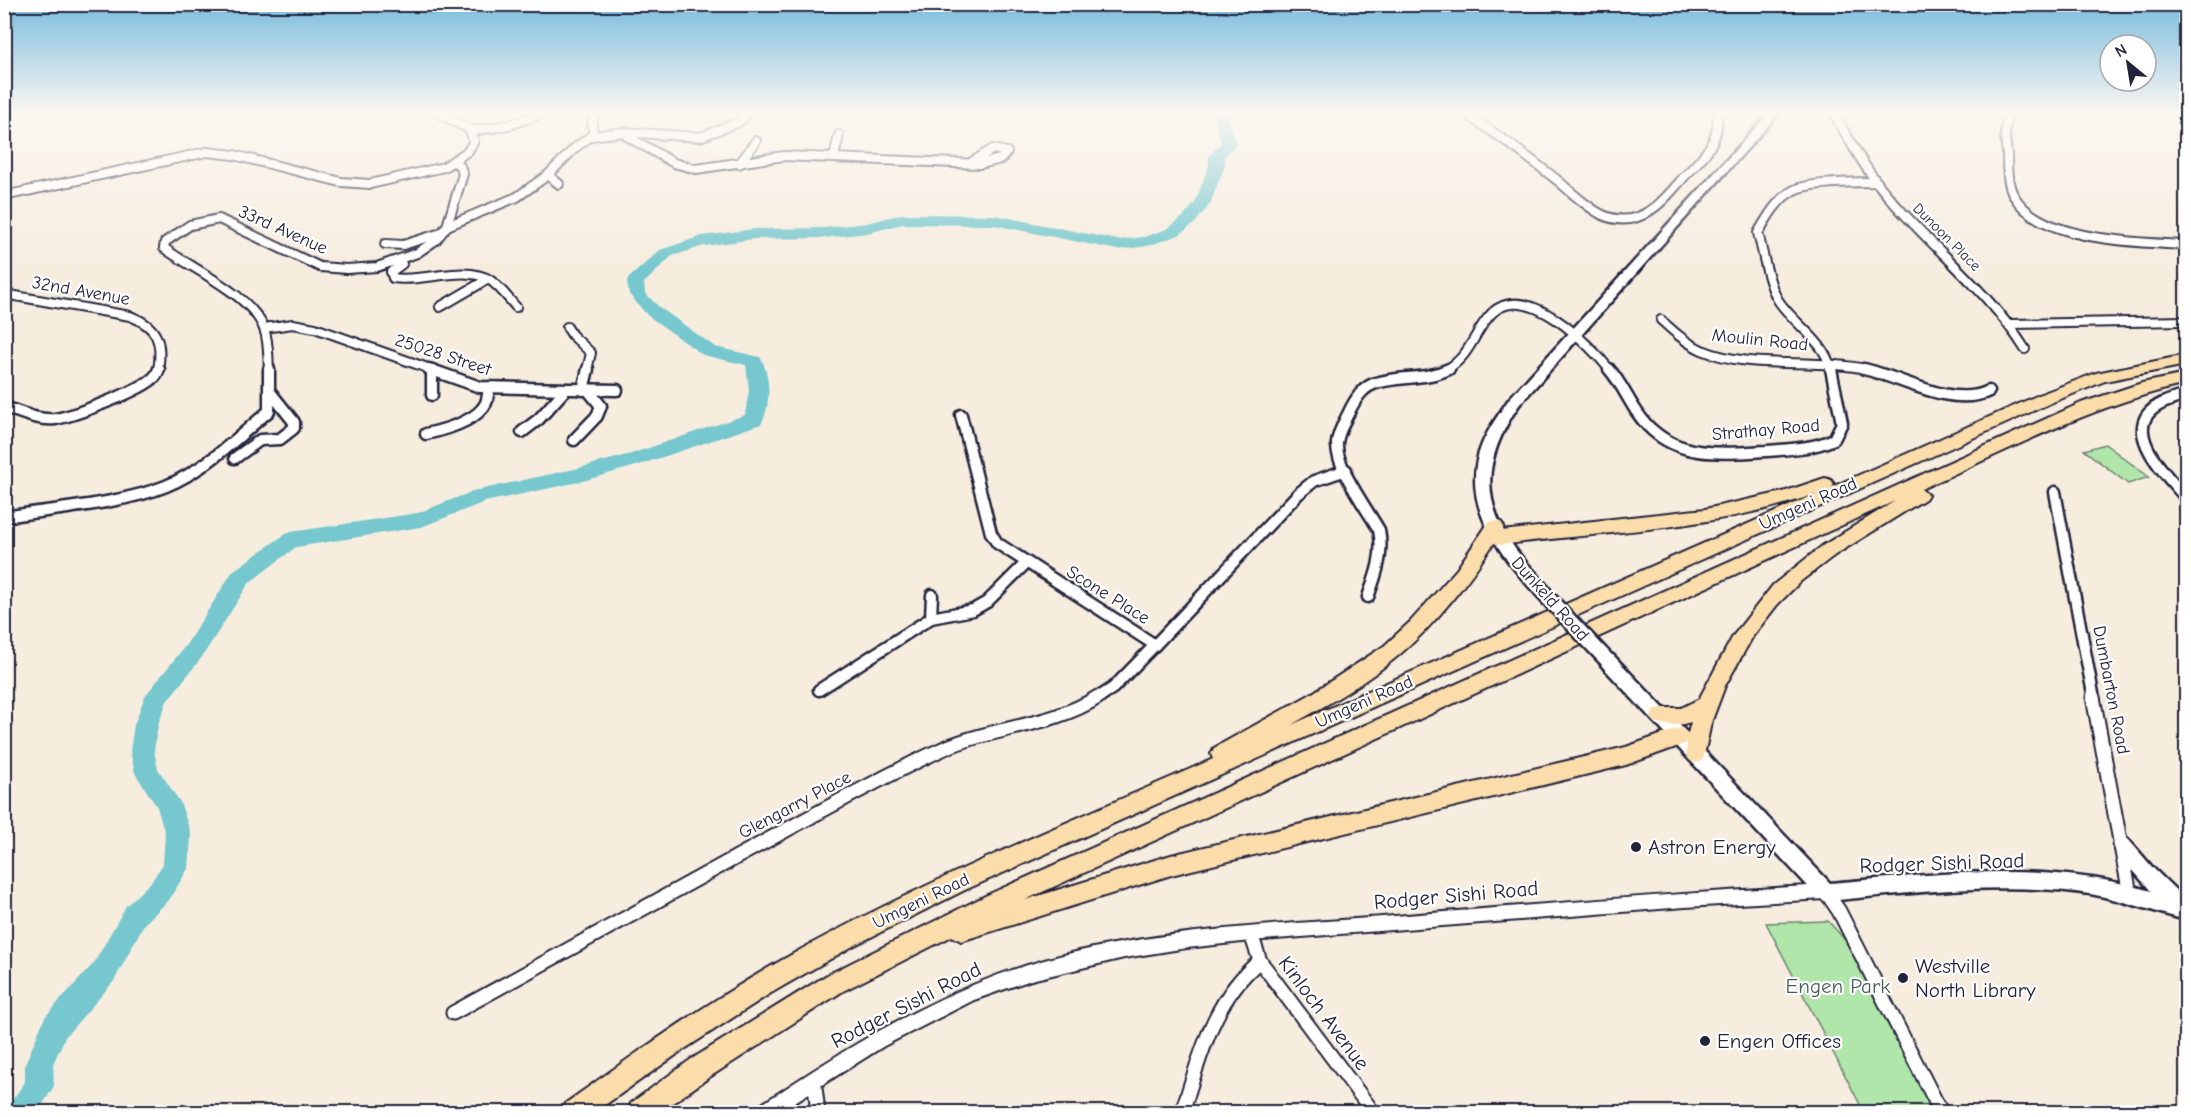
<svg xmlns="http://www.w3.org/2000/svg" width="2191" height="1117" viewBox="0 0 2191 1117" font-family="'Comic Neue',sans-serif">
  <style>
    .green { fill: #b0e6a9; stroke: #698472; stroke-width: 1.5 }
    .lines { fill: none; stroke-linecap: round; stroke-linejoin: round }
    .river { fill: #76c7ce; fill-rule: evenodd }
    .minor-far2-casing { stroke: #22223b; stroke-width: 12 }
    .minor-far1-casing { stroke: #22223b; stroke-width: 15 }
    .minor-casing { stroke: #22223b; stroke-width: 17 }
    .tertiary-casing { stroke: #22223b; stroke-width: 4 }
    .secondary-casing { stroke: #22223b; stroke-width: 5 }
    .motorway-casing { stroke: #22223b; stroke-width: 4 }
    .minor-far2 { stroke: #fff; stroke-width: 8 }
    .minor-far1 { stroke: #fff; stroke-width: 10 }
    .minor { stroke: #fff; stroke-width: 13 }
    .tertiary { fill: #fff; fill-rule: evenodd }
    .secondary { fill: #fff; fill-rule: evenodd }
    .motorway { fill: #fbddab; fill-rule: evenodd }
    .secondary-bridge-casing { stroke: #22223b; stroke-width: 19; stroke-linecap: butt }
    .secondary-bridge { stroke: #fff; stroke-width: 14 }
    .poi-dot { fill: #22223b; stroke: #fff; stroke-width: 2 }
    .labels { text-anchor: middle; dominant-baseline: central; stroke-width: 4.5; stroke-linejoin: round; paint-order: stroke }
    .far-street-label { font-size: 15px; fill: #22223b; stroke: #fff }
    .street-label { font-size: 18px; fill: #22223b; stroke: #fff }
    .near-poi-label { font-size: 21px; fill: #22223b; stroke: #fff; text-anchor: start }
    .near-street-label { font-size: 21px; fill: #22223b; stroke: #fff }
    .near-park-label { font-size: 21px; fill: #4d5d5c; stroke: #fff }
  </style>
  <rect width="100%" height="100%" fill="#f6eddf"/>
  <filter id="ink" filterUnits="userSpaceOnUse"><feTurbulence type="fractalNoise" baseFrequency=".0167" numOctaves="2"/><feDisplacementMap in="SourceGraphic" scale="12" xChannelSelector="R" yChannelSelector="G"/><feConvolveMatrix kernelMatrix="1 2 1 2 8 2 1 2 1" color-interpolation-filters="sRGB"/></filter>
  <g filter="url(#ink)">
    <g class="green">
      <polygon points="2105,444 2149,477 2128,484 2084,450"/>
      <polygon points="1828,921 1866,963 1943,1112 1864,1112 1766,923"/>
    </g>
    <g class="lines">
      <path class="river" d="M1213 112H1227L1236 144 1224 157 1225 165 1210 204 1195 223 1179 235 1147 246 1118 250 994 225 902 224 868 233 823 238 754 239 704 246 672 256 644 283 645 293 659 307 715 347 760 357C771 374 771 407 761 424L636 466 579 482 485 502 421 527 296 547 249 583 202 657 167 701 158 725 154 751 158 769 180 802 191 834 189 867 169 900 144 924 114 981 65 1037 53 1064 54 1086 38 1112H7L11 1102 25 1082V1064L45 1017 94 963 126 906 151 882 163 864 165 834 157 807 135 773 130 751 134 725 145 696 186 645 233 571 284 535 291 532 418 513 474 491 579 468 631 454 745 415 749 390 746 365 703 355 647 315 629 294 627 282 629 278 660 250 702 236 754 229 823 228 867 223 902 214 994 215 1118 240 1144 237 1167 229 1183 217 1195 203 1209 165V156L1221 143Z"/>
      <defs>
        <g id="minor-far2">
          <polyline points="594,112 592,126 594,135"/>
          <path d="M1463 112C1494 132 1523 153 1552 176 1569 189 1584 206 1603 215 1611 219 1621 220 1630 219 1653 215 1669 194 1683 178 1702 158 1721 142 1717 112"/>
          <path d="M1833 112C1850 141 1866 171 1888 196 1933 249 1988 290 2025 349"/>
          <path d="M2013 112C2001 122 2006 141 2007 155 2007 168 2007 184 2014 196 2041 242 2138 242 2186 245"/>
          <polyline points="471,131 509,125 547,112"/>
          <polyline points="627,136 674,163 696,169 784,156 980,164 1001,159 1007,152 993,149 972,162"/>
          <polyline points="834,157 839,135"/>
          <polyline points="739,164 756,141"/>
          <polyline points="548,175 559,184"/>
          <polyline points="4,196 207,152 234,155 341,182 370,184 444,167 468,151 474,141 469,129 436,112"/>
          <polyline points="447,226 463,174 460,166 454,162"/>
          <polyline points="385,244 403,245 438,234"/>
          <path d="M402 264 391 272 393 278C422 283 465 264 490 280 500 287 508 298 516 307"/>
          <path d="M4 294 130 316C157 326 163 342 158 370"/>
          <polyline points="440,307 488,279"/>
          <path d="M1661 320C1673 331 1686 343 1702 350 1752 371 1816 357 1870 370"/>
          <polyline points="2011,324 2186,321"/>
          <polyline points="567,327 572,335 591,353 587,370"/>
          <polyline points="264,328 293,324 315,328 433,370"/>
          <path d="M269 370C268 357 269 341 264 329 252 295 192 269 164 248L165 242 190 225 219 219 320 267 347 269 377 267 417 253 436 240 447 226 517 197 548 175 576 147 591 136 623 132 700 137 739 122 750 112"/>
          <path d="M1446 370C1472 355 1473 332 1492 313 1527 280 1590 345 1610 370"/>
          <path d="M1831 370C1825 340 1794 325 1778 300 1768 284 1763 252 1758 233 1767 218 1777 199 1794 190 1809 182 1858 182 1877 182"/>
        </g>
        <g id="minor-far1">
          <polyline points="429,369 480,387 617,390"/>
          <path d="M1609 369C1625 387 1633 413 1651 429 1683 459 1726 453 1766 451 1790 449 1812 449 1834 439L1842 423 1831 369"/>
          <path d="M1864 369C1901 377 1953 409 1989 391"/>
          <polyline points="432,370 432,395"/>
          <polyline points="583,390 588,369"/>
          <path d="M2186 395C2173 399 2157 403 2148 414 2128 439 2171 480 2186 498"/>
          <path d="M4 407C20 412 38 421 55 419 74 416 136 392 151 380 156 377 157 374 159 369"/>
          <polyline points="961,415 991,533 997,543 1155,645 1298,494 1314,481 1346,470"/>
          <polyline points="522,432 539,419 565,390"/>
          <path d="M426 434C444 430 477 421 486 403 488 398 488 393 489 388"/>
          <polyline points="574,440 597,416 601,406 588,390"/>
          <polyline points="235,458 260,440 280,439 294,428 294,422 271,393"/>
          <polyline points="2055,492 2094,699"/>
          <path d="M4 517C52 509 122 504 166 486 205 470 237 438 269 411V369"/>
          <path d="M1368 597C1376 575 1384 554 1379 530 1367 509 1335 466 1337 443 1338 431 1346 419 1351 408 1357 397 1363 387 1376 383 1400 376 1426 380 1449 369"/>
          <polyline points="931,618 932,595"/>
          <polyline points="819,690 931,618 973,610 987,602 1026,563"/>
          <polyline points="1096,699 1113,688 1155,645"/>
        </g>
        <g id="minor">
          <polyline points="2093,697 2130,894"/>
          <polyline points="1826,892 1839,911 1941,1112"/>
          <polyline points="1251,934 1260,961 1373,1112"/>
          <path d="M453 1013C547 961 641 910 735 858 801 822 868 784 936 752 987 727 1050 728 1098 697"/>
          <polyline points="814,1079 818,1112"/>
          <path d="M1182 1112C1200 1058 1213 998 1260 961"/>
        </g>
        <path id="tertiary" d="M1826 885 1831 887 1833 892 1831 897 1826 899 1685 907 1251 941 1187 948 1124 958 1031 980 974 1000 884 1046 779 1112H757L759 1106C835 1055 912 1007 998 975 1120 930 1253 927 1382 917 1530 905 1678 893 1826 885Z"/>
        <g id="secondary">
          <path d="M1770 112H1780L1519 405C1483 458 1478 502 1520 555 1531 569 1547 582 1556 598L1553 602H1543C1507 563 1463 513 1478 456 1484 434 1497 417 1509 399Z"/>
          <path d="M1607 653 1613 655 1830 883C1937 874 2046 860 2151 891L2116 851 2113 845 2116 839 2122 837 2128 839 2153 868 2186 900V920C2154 912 2123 900 2090 894 2003 881 1913 893 1826 901L1819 898 1601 665 1599 660 1601 655Z"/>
        </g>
        <g id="motorway">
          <path d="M2186 355V365L2105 381 2053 402 965 890 853 946 771 993 683 1050 595 1112H563L566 1103C636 1053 706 1003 782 960 920 882 1068 823 1213 759L1211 754 1214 748 1311 694 1384 646 1411 621 1457 569 1489 522 1495 521 1501 522 1504 527 1501 531 1705 509 1783 492 1825 478 1831 480 1834 484 1832 487 2041 394 2096 373ZM1816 494 1291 725C1327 705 1367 682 1399 655 1437 623 1467 583 1494 543L1500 545C1606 531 1714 530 1816 494Z"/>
          <path d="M2186 374V384C2093 405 2008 450 1921 489L1928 495 1925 499 1835 555 1801 581 1777 605 1753 636 1725 686 1711 723 1703 760 1696 763 1689 760 1686 754 1687 743 1626 765 1171 875 961 941 952 936 843 991 708 1078 660 1112H628L631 1103 690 1060 827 975 985 896 2081 403 2142 383ZM1895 501 1822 546 1773 585 1733 636 1699 699 1681 708H1661L1654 710 1651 716 1654 722C1665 726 1680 726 1691 722L1688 733 1680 728 1626 747 1171 855 1025 900Z"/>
        </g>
      </defs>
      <use href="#minor-far2" class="minor-far2-casing"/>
      <use href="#minor-far1" class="minor-far1-casing"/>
      <use href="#minor" class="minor-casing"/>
      <use href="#tertiary" class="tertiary-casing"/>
      <use href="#secondary" class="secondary-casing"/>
      <use href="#motorway" class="motorway-casing"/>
      <use href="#minor-far2" class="minor-far2"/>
      <use href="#minor-far1" class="minor-far1"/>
      <use href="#minor" class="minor"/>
      <use href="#tertiary" class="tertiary"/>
      <use href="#secondary" class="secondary"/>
      <use href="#motorway" class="motorway"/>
      <defs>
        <polyline id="secondary-bridge" points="1548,598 1607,660"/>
      </defs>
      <use href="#secondary-bridge" class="secondary-bridge-casing"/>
      <use href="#secondary-bridge" class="secondary-bridge"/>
    </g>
  </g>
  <linearGradient id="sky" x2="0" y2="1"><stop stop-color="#7abcde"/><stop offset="0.42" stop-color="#fbf7f1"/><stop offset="1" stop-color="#fbf7f1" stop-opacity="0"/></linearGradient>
  <rect width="2191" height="268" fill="url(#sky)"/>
  <g class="poi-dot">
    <circle cx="1636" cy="847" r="6"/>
    <circle cx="1903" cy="978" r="6"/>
    <circle cx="1705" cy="1041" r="6"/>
  </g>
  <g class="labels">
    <g class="far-street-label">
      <text transform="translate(1947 237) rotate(45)">Dunoon Place</text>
    </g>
    <g class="street-label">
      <text transform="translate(283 230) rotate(24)">33rd Avenue</text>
      <text transform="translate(81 291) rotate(10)">32nd Avenue</text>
      <text transform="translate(1760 340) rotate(6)">Moulin Road</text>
      <text transform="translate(443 355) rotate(18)">25028 Street</text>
      <text transform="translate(1766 430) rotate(-5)">Strathay Road</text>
      <text transform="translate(1808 504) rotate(-24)">Umgeni Road</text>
      <text transform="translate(1108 595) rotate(32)">Scone Place</text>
      <text transform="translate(1550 599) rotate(48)">Dunkeld Road</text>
      <text transform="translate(2111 690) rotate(79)">Dumbarton Road</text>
      <text transform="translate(1364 702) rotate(-24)">Umgeni Road</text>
      <text transform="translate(795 805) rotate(-28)">Glengarry Place</text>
      <text transform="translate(921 901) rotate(-26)">Umgeni Road</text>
    </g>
    <g class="near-poi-label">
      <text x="1648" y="847">Astron Energy</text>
      <text x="1915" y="966">Westville<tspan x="1915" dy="24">North Library</tspan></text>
      <text x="1717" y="1041">Engen Offices</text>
    </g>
    <g class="near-street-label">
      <text transform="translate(1942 863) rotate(-2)">Rodger Sishi Road</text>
      <text transform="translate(1456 895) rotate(-5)">Rodger Sishi Road</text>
      <text transform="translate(906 1005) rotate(-27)">Rodger Sishi Road</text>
      <text transform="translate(1324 1013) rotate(53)">Kinloch Avenue</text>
    </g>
    <g class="near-park-label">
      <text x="1838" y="986">Engen Park</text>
    </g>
  </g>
  <rect width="2191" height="1117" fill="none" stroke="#fff" stroke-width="24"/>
  <rect x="12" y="12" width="2167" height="1093" fill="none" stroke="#22223b" stroke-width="2" filter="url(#ink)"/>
  <g transform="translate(2128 63) rotate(330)"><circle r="28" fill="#ffffff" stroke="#a7a7b1" stroke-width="1.5"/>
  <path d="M0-4.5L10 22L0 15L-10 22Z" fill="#22223b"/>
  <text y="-9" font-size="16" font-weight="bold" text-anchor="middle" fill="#22223b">N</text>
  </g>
</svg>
